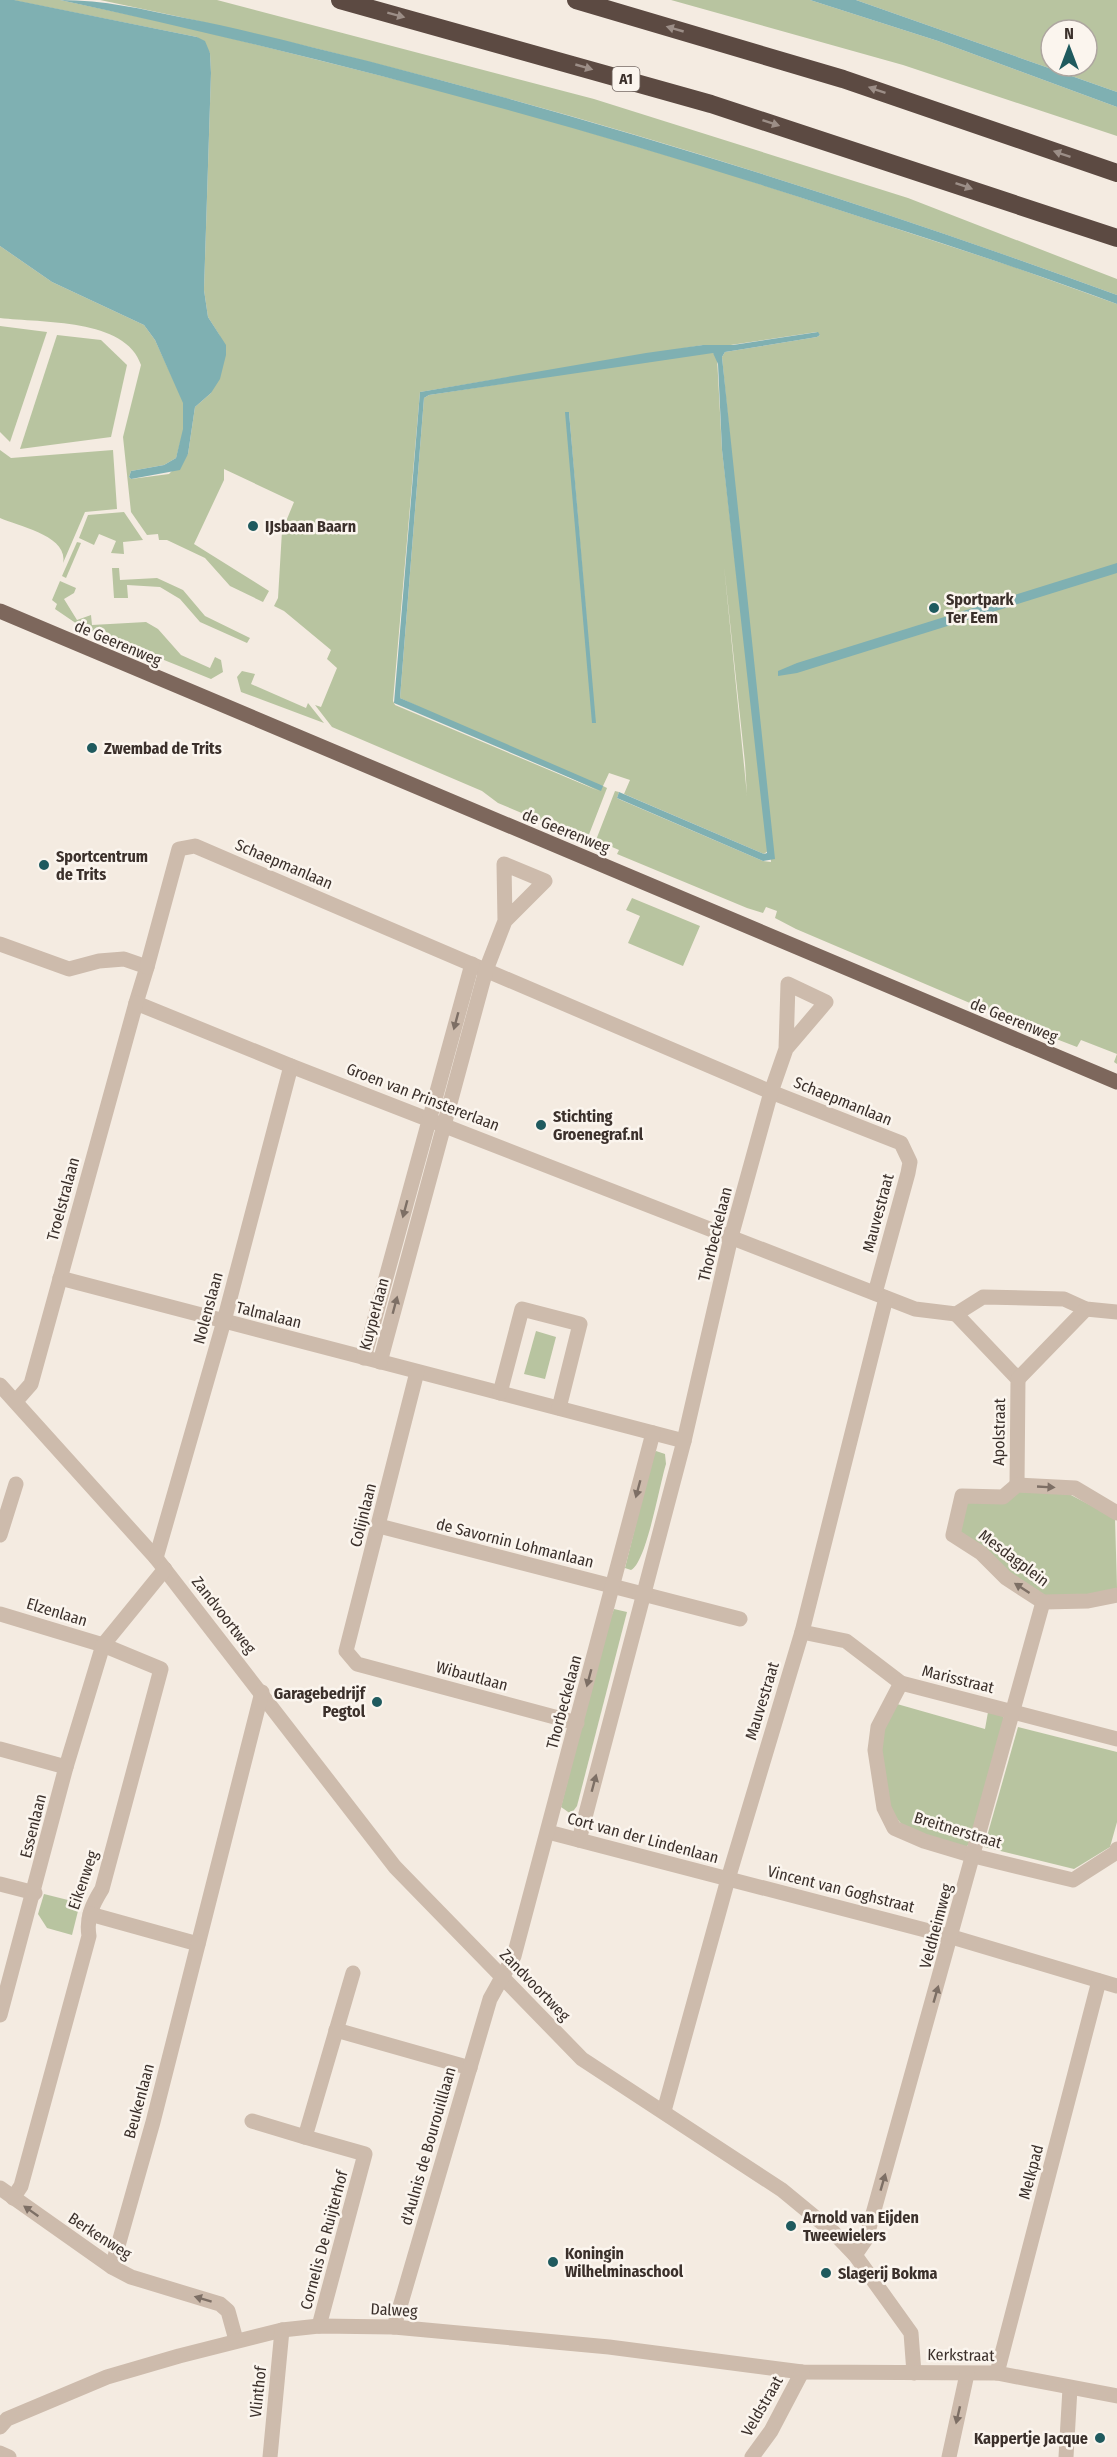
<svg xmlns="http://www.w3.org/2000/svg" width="1117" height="2457" viewBox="0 0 1117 2457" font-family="'Fira Sans Condensed',sans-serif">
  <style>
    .green { fill: #b8c4a0; fill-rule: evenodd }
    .water { fill: #7fb0b2 }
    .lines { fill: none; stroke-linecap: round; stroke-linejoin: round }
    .minor { stroke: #cdbbac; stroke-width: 15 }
    .major { stroke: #7d675c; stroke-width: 15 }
    .highway { stroke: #5c4a42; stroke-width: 18 }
    .oneway { fill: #9c8e87 }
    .oneway2 { fill: #7d6f65 }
    .poi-dot { fill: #1f5a5e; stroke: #fbf5ee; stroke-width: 2 }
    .labels { text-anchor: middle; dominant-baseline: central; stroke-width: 5; stroke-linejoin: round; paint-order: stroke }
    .shield { fill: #fbf5ee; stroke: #756b66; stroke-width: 1.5 }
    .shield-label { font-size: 15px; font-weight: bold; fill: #3b302b }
    .poi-label { font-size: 16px; font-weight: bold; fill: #3b302b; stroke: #fbf5ee; text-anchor: start }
    .street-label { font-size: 16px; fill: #3b302b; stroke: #fbf5ee }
  </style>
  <rect width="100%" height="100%" fill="#f4ebe1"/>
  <g class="green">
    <path d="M12 0H60L182 26 490 103 723 172 1014 267 1117 304V1064L1114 1062 1117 1054 1081 1040 1077 1047 1038 1032 796 929 775 918 777 911 766 907 763 913 747 908 617 854 619 850 596 840 615 791 619 792 617 798 621 800 763 861 771 862 722 357 725 352 817 337 820 335 817 332 724 346 703 345 420 392 393 701 395 705 599 791 400 698 424 398 429 395 705 352 713 353 717 357 722 450 769 850 764 854 624 794 630 780 609 773 603 786 607 788 588 837 566 828 562 830 498 803 482 791 332 727 315 705 321 707 337 668 327 659 331 650 284 611 274 606 278 598 282 531 294 502 224 469V480L194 544 269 591 263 602 230 586 205 558 167 540H159L158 534 147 535 131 512 123 437 141 365C126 318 41 323 0 318V246L52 282 144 325 155 340 184 403V429L176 458 164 465 131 471 129 477 131 479 169 474 188 454 195 407 211 393 220 336 208 317 204 290 211 73 210 53 197 37ZM566 412H569L595 723ZM724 566 745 763 747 796V795Z"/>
    <path d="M100 0H217L594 99 908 198 1117 279V295C785 174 446 71 100 0Z"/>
    <polygon points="671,0 810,0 938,41 1117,107 1117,136 903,65"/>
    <path d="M856 0H1117V92ZM1051 30H1087V66H1051Z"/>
    <polygon points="0,326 47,332 10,442 0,432"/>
    <polygon points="57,335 101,340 127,365 111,437 20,449"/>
    <path d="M0 450 11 458 113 450 117 509 85 512 63 563C69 536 18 526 0 518Z"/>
    <polygon points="124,512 143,540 123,542 124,554 111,553 116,541 99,534 94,545 79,538 88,515"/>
    <polygon points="77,542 81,543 66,578 62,576"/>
    <polygon points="112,568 119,568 120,580 157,578 183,590 205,616 250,638 247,643 200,622 180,599 160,587 127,585 128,598 114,598"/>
    <polygon points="60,581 76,588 74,593 64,599 77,620 91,615 92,625 146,622 158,629 181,655 210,668 215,657 221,660 223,672 211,679 80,626 55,609 57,604 52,600"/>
    <polygon points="242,671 255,674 251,684 306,708 308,703 324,723 241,692 237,677"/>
    <polygon points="632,898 700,926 683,966 628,943 640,916 626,910"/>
    <polygon points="536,1331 556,1337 545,1379 524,1374"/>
    <path d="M656 1451 665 1454 666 1464C660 1483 646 1564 631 1570L625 1568 653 1455Z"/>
    <path d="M1018 1492 1067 1493 1115 1518 1117 1588C1100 1593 1066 1600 1048 1596 1027 1592 979 1550 960 1536L965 1506 971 1500Z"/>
    <polygon points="614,1609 627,1612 577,1806 571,1814 561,1807 603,1639"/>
    <path d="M897 1704 985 1729 988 1712 1002 1715 1005 1721 971 1843 963 1849C944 1842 920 1837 903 1825 884 1810 877 1756 883 1733 886 1723 893 1713 897 1704Z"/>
    <polygon points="1018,1727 1117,1752 1117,1822 1110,1847 1074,1869 984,1847"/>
    <polygon points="44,1894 80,1903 72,1935 47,1928 38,1914"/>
  </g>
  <g class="water">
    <polygon points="0,0 14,0 197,37 205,41 210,53 211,73 204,290 208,317 226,345 226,355 220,379 211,393 195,407 188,454 180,470 131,479 129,477 131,471 164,465 176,458 183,429 183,403 155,340 144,325 52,282 0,246"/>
    <path d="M60 0C105 0 141 9 185 18 247 30 307 46 368 61 621 126 871 205 1117 295V304C1026 270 932 240 839 210 583 126 324 57 60 0Z"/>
    <polygon points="810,0 856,0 1117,92 1117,107 938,41"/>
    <polygon points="818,332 820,335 817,337 725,352 722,357 775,859 763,861 617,798 619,792 764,854 767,853 722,450 718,364 713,353 429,395 424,398 400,698 601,785 603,786 601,791 394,703 420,392 646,353 703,345 733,345"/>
    <polygon points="565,412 569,412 596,723 592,723"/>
    <polygon points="1117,563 1117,573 797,673 778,676 778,671 797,663"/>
  </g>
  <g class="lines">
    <g class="minor">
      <polyline points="0,944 69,969 99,961 124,959 147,967 136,1003 291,1066 915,1309 956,1314 983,1297 1064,1299 1086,1309 1117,1312"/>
      <polyline points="147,967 179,849 195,846 771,1092 901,1143 910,1162 908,1173 875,1293"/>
      <polyline points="60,1278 684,1441"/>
      <polyline points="956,1314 1018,1379 1017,1485"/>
      <polyline points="364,1358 472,964"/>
      <polyline points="380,1362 486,970 505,921 504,864 545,881 505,921"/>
      <polyline points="417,1372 346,1651 357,1664 577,1723"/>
      <polyline points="1018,1379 1086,1309"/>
      <polyline points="0,1385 156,1558 395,1867 582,2059 782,2190 833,2232 855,2255 911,2333 914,2373"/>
      <polyline points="500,1393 522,1309 580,1324 559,1408"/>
      <polyline points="16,1401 31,1384 136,1003"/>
      <polyline points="1117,1513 1075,1488 1017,1485 1003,1497 962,1496 953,1535 981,1553 1006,1578 1043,1602 1088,1601 1117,1595"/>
      <polyline points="379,1526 740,1619"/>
      <polyline points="0,1535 16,1484"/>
      <polyline points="156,1558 224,1321 291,1066"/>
      <path d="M0 1614 103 1645 161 1669 102 1889C92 1905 86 1918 89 1936L21 2186 13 2198"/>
      <polyline points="802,1632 846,1641 901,1683 1117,1739"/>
      <polyline points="901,1683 878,1727 875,1750 884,1808 894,1828 924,1841 974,1856 1073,1880 1115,1853 1117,1849"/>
      <polyline points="0,1749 66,1767"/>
      <polyline points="548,1832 952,1937 1117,1986"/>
      <polyline points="579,1840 684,1441 731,1237 771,1092 786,1049 788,984 826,1002 786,1049"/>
      <polyline points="0,1884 35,1893"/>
      <polyline points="90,1914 198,1944"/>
      <polyline points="0,2015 66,1767 103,1645 165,1569"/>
      <polyline points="336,2030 470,2068"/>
      <polyline points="664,2111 728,1879 802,1632 886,1298"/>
      <polyline points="252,2121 305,2137"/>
      <polyline points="0,2188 112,2267 131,2277 220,2304 228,2311 236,2340"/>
      <polyline points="855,2255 866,2239 1043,1602"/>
      <polyline points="112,2267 153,2122 262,1692"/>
      <polyline points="319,2326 365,2154 305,2137 353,1973"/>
      <polyline points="394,2327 490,1999 514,1956 653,1433"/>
      <polyline points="997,2373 1099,1981"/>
      <polyline points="0,2427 7,2419 107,2377 179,2356 282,2330 319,2326 394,2327 609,2347 802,2372 997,2373 1117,2396"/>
      <polyline points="0,2453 9,2457"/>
      <polyline points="270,2457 282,2330"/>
      <polyline points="752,2457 771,2431 802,2372"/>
      <polyline points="949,2457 967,2374"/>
      <polyline points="1066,2457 1070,2388"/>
    </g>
    <polyline class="major" points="0,611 1117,1082"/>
    <g class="highway">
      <polyline points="340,0 711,104 1117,238"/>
      <polyline points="576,0 843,79 1117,173"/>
    </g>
  </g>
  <defs><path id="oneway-solid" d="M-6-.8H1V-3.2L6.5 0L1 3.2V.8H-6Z" transform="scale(1.5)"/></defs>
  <g class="oneway">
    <use href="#oneway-solid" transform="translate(396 15) rotate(15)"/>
    <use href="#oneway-solid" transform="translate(675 29) rotate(-164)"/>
    <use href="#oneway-solid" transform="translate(584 67) rotate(16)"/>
    <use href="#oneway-solid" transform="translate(877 90) rotate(-161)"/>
    <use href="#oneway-solid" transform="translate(771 123) rotate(18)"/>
    <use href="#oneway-solid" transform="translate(1062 154) rotate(-161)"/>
    <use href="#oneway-solid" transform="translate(964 186) rotate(19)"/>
  </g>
  <g class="oneway2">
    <use href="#oneway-solid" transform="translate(456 1021) rotate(105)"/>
    <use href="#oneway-solid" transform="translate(405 1209) rotate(105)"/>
    <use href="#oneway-solid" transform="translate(395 1305) rotate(-75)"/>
    <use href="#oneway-solid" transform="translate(1046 1487) rotate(3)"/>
    <use href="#oneway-solid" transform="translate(638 1489) rotate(105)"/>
    <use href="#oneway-solid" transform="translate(1022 1588) rotate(-147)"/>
    <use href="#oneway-solid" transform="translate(589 1678) rotate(105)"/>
    <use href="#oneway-solid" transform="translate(594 1783) rotate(-75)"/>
    <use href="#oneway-solid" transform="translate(936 1994) rotate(-74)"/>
    <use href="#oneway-solid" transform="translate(883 2182) rotate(-74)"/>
    <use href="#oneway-solid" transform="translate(31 2211) rotate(-145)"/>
    <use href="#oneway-solid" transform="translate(203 2299) rotate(-163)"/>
    <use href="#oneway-solid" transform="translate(958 2415) rotate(103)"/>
  </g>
  <g class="poi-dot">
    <circle cx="253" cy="526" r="6"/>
    <circle cx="934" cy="608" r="6"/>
    <circle cx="92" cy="748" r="6"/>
    <circle cx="44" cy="865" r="6"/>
    <circle cx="541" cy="1125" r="6"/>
    <circle cx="377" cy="1702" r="6"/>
    <circle cx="791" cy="2226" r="6"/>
    <circle cx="553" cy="2262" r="6"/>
    <circle cx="826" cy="2273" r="6"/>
    <circle cx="1100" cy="2438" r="6"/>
  </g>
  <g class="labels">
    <rect class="shield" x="612.5" y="67" width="27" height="24" rx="4.5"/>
    <g class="shield-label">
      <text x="626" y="79">A1</text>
    </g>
    <g class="poi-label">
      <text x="265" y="526">IJsbaan Baarn</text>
      <text x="946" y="599">Sportpark<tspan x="946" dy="18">Ter Eem</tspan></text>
      <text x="104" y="748">Zwembad de Trits</text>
      <text x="56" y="856">Sportcentrum<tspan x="56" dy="18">de Trits</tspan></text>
      <text x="553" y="1116">Stichting<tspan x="553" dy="18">Groenegraf.nl</tspan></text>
      <text x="365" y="1693" text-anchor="end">Garagebedrijf<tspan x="365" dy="18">Pegtol</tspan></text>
      <text x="803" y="2217">Arnold van Eijden<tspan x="803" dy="18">Tweewielers</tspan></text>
      <text x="565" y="2253">Koningin<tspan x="565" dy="18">Wilhelminaschool</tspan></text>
      <text x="838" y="2273">Slagerij Bokma</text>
      <text x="1088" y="2438" text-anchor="end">Kappertje Jacque</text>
    </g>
    <g class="street-label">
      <text transform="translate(118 643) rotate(23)">de Geerenweg</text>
      <text transform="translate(566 831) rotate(22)">de Geerenweg</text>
      <text transform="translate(284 864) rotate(23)">Schaepmanlaan</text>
      <text transform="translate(1014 1020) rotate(22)">de Geerenweg</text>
      <text transform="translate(423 1097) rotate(21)">Groen van Prinstererlaan</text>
      <text transform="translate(843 1101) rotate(22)">Schaepmanlaan</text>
      <text transform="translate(63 1199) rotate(-75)">Troelstralaan</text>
      <text transform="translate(878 1213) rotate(-75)">Mauvestraat</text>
      <text transform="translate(715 1234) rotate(-76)">Thorbeckelaan</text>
      <text transform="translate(208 1308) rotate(-75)">Nolenslaan</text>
      <text transform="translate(374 1314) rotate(-75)">Kuyperlaan</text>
      <text transform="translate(269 1315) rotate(14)">Talmalaan</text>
      <text transform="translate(999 1432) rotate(-89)">Apolstraat</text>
      <text transform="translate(363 1515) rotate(-76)">Colijnlaan</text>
      <text transform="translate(515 1543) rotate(14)">de Savornin Lohmanlaan</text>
      <text transform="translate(1014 1558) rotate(37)">Mesdagplein</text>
      <text transform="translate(57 1612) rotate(17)">Elzenlaan</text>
      <text transform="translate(224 1615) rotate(52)">Zandvoortweg</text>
      <text transform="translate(472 1676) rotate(15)">Wibautlaan</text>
      <text transform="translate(958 1679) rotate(14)">Marisstraat</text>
      <text transform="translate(762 1701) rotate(-73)">Mauvestraat</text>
      <text transform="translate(564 1702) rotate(-75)">Thorbeckelaan</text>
      <text transform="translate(33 1826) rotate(-76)">Essenlaan</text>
      <text transform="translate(958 1830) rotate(17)">Breitnerstraat</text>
      <text transform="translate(643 1838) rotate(15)">Cort van der Lindenlaan</text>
      <text transform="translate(83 1880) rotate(-71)">Eikenweg</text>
      <text transform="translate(841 1889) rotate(14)">Vincent van Goghstraat</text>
      <text transform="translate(936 1926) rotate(-75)">Veldheimweg</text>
      <text transform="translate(535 1985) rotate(46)">Zandvoortweg</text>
      <text transform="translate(139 2101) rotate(-75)">Beukenlaan</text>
      <text transform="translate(428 2146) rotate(-74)">d'Aulnis de Bourouilllaan</text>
      <text transform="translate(1031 2172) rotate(-75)">Melkpad</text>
      <text transform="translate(100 2236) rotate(33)">Berkenweg</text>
      <text transform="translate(324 2240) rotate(-75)">Cornelis De Ruijterhof</text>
      <text transform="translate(394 2310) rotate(3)">Dalweg</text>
      <text transform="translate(961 2355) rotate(1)">Kerkstraat</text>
      <text transform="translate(258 2392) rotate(-84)">Vlinthof</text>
      <text transform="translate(762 2406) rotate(-60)">Veldstraat</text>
    </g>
  </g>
  <g transform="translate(1069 48)"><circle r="28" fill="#fbf5ee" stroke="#aea6a0" stroke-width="1.5"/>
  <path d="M0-4.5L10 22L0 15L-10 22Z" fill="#1f5a5e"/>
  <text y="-9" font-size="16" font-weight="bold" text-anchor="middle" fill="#3b302b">N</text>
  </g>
</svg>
